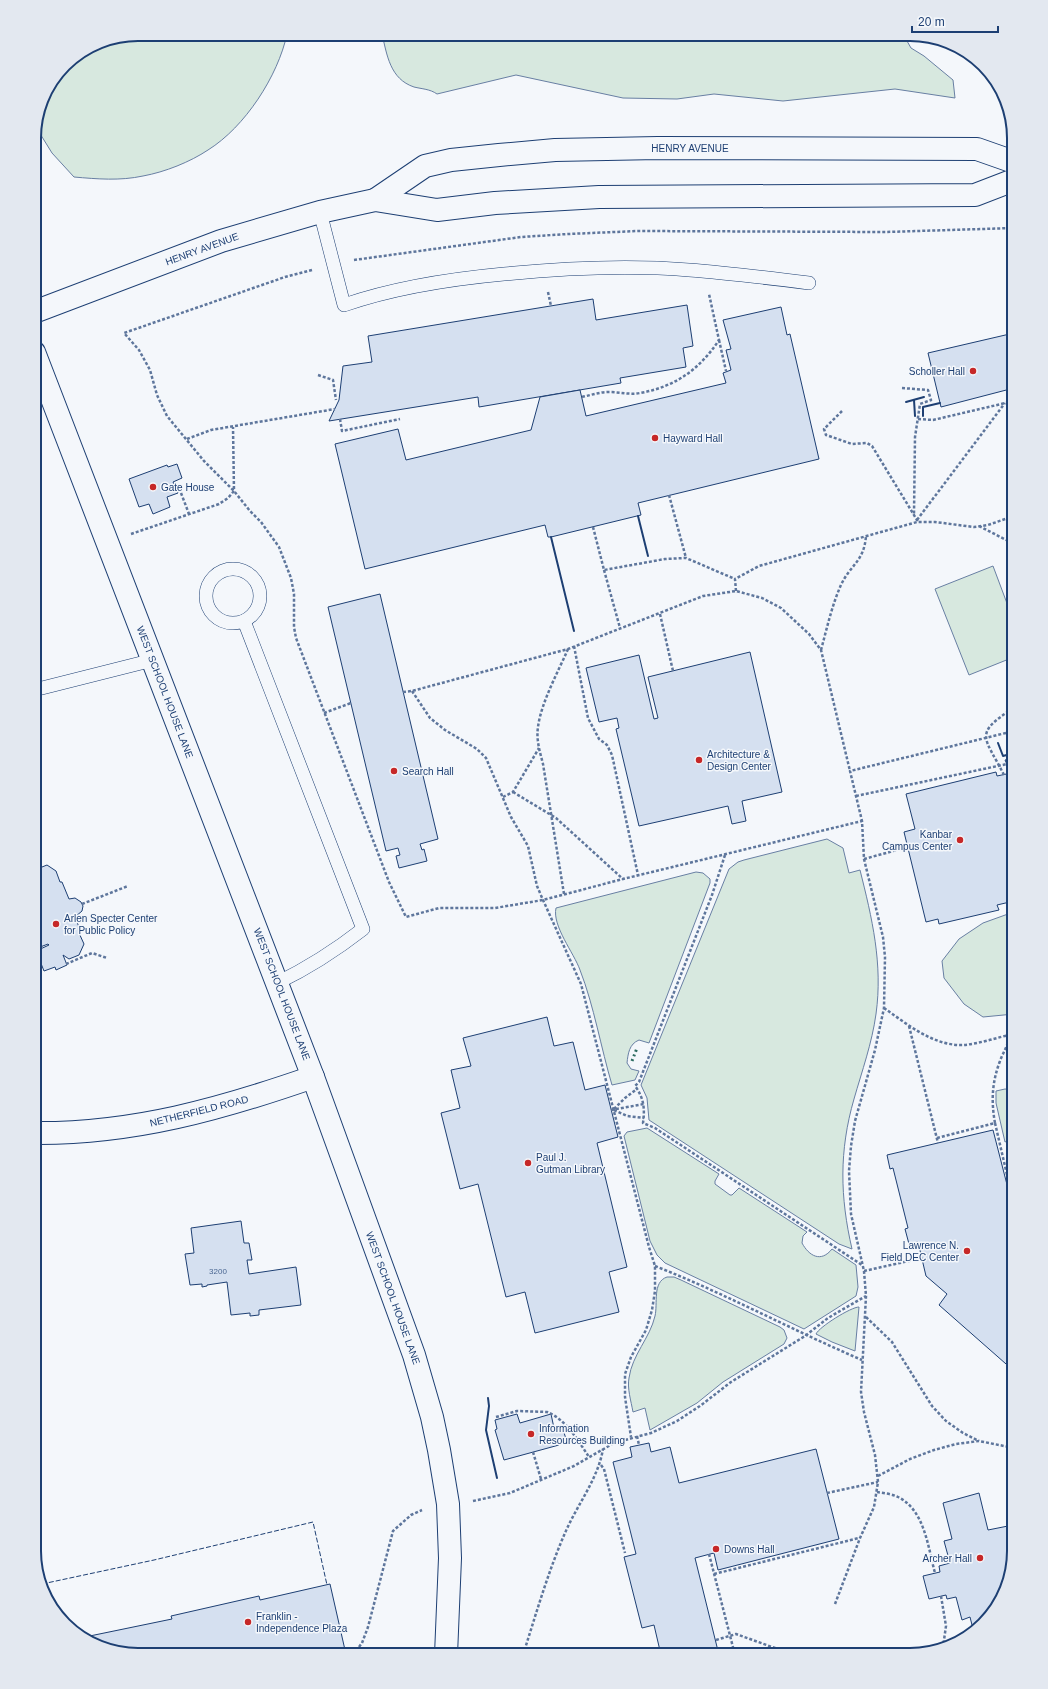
<svg xmlns="http://www.w3.org/2000/svg" width="1048" height="1689" viewBox="0 0 1048 1689" font-family="Helvetica,sans-serif">
  <style>
    .green { fill: #d7e8df; stroke: #687fa3 }
    .building { fill: #d5e0f0; stroke: #1d3f73 }
    .lines { fill: none; stroke-linecap: round; stroke-linejoin: round }
    .service-casing { stroke: #1d3f73; stroke-width: 14 }
    .minor-casing { stroke: #1d3f73; stroke-width: 24 }
    .primary-casing { stroke: #1d3f73; stroke-width: 24 }
    .path { stroke: #5e769c; stroke-width: 2.5; stroke-dasharray: 3 2; stroke-linecap: butt }
    .service { stroke: #f4f7fb; stroke-width: 13 }
    .minor { stroke: #f4f7fb; stroke-width: 22 }
    .primary { stroke: #f4f7fb; stroke-width: 22 }
    .hedge { stroke: #2c6c60; stroke-width: 3; stroke-dasharray: 2 3; stroke-linecap: butt }
    .fence { stroke: #1d3f73; stroke-width: 1; stroke-dasharray: 5 2; stroke-linecap: butt }
    .wall { stroke: #1d3f73; stroke-width: 2 }
    .poi-dot { fill: #c62828; stroke: #f4f7fb; stroke-width: 1.5 }
    .labels { text-anchor: middle; dominant-baseline: central; stroke-width: 3; stroke-linejoin: round; paint-order: stroke }
    .number-label { font-size: 8px; fill: #4b6792 }
    .street-label { font-size: 10px; fill: #1d3f73; stroke: #f4f7fb }
    .poi-label { font-size: 10px; fill: #1d3f73; stroke: #f4f7fb; text-anchor: start }
    .rim { fill: none; stroke: #1d3f73; stroke-width: 2 }
  </style>
  <rect width="100%" height="100%" fill="#f4f7fb"/>
  <g class="green">
    <path d="M138 34H287C278 76 245 127 208 150 190 162 165 172 143 176 120 181 97 179 74 177L52 153 39 132 36 123 42 98 65 64 98 42Z"/>
    <path d="M382 34H903L911 48 924 56 953 80 955 98 895 89 783 101 714 94 677 99 623 98 516 75 437 94C430 89 422 89 414 87 390 79 387 55 382 34Z"/>
    <polygon points="993,566 1014,622 1014,657 969,675 935,589"/>
    <path d="M827 839 843 848 849 873 860 870C872 918 883 964 876 1014 872 1043 862 1071 854 1099 839 1151 840 1197 852 1249L839 1244 649 1120 647 1098 641 1085 729 869 738 862 744 860Z"/>
    <path d="M696 872 703 873 710 879V883L649 1043 639 1040C629 1044 628 1054 627 1063L631 1069 639 1071 635 1080 612 1085C601 1048 594 1006 580 970 574 953 552 926 556 908Z"/>
    <polygon points="1008,914 1014,917 1014,1014 983,1017 964,1004 944,978 942,961 959,939 983,923"/>
    <polygon points="1005,1089 1014,1090 1014,1138 1005,1142 996,1103 996,1091"/>
    <path d="M647 1128 719 1174 715 1181V1184L730 1195H732L739 1188 807 1232 803 1236 802 1243C809 1256 821 1263 832 1249L856 1265 858 1287 856 1296 804 1329 665 1263 657 1255 650 1241 624 1136 627 1132Z"/>
    <path d="M667 1277H674L681 1280 780 1327 784 1330 787 1338 784 1344 723 1382 697 1403 650 1430 645 1408 633 1412C631 1401 627 1388 629 1378 632 1355 650 1338 655 1316 658 1304 652 1282 667 1277Z"/>
    <path d="M859 1307 855 1351 832 1342 816 1334C819 1327 851 1307 859 1307Z"/>
  </g>
  <g class="building">
    <polygon points="593,299 596,320 687,305 693,346 683,348 686,367 620,378 621,383 479,407 478,397 329,421 339,400 343,366 372,362 368,336"/>
    <polygon points="781,307 787,335 790,334 819,459 638,503 641,515 551,537 548,537 545,525 365,569 335,444 398,429 406,460 531,430 540,397 580,390 586,416 726,383 723,373 731,370 726,350 731,349 723,320"/>
    <polygon points="1014,333 1014,388 941,407 928,353"/>
    <polygon points="177,464 182,478 173,482 178,493 167,497 170,507 153,514 149,504 139,507 129,479 167,465 168,467"/>
    <polygon points="380,594 438,839 420,844 422,850 424,849 427,861 399,868 396,856 400,855 398,848 386,851 328,607"/>
    <polygon points="750,652 782,792 742,801 746,821 732,824 728,806 639,826 616,729 619,728 617,718 599,722 586,668 639,655 654,719 658,718 648,677"/>
    <polygon points="1014,758 1014,901 997,905 999,910 939,924 938,919 926,922 904,832 915,829 906,794 996,772 997,776 1011,773 1005,760"/>
    <polygon points="47,865 56,871 60,882 62,882 69,899 75,898 81,902 83,906 82,911 75,917 81,932 79,933 84,944 79,955 69,959 63,955 67,965 56,970 55,967 44,971 36,951 49,945 48,944 35,949 34,948 34,893 39,891 34,879 37,869"/>
    <polygon points="547,1017 554,1046 573,1042 585,1090 605,1085 618,1137 597,1143 627,1267 609,1272 619,1312 535,1333 525,1292 506,1297 478,1184 460,1189 441,1113 460,1108 451,1070 471,1066 463,1038"/>
    <polygon points="993,1130 1014,1212 1014,1218 1007,1220 1009,1226 1012,1223 1014,1224 1014,1371 939,1305 947,1294 926,1276 918,1242 909,1244 905,1229 908,1228 893,1168 890,1169 887,1155"/>
    <polygon points="241,1221 244,1243 249,1243 252,1260 247,1260 249,1274 296,1267 301,1305 259,1310 259,1315 250,1316 250,1313 231,1315 227,1282 207,1285 207,1286 202,1287 202,1284 190,1285 185,1254 194,1253 191,1228"/>
    <polygon points="517,1414 520,1423 551,1414 554,1428 562,1426 566,1439 558,1441 559,1445 504,1460 495,1430 497,1429 495,1420"/>
    <polygon points="649,1443 651,1452 670,1447 679,1483 816,1449 839,1539 718,1570 714,1553 695,1558 719,1655 661,1655 654,1625 642,1628 624,1557 636,1554 613,1462 632,1457 630,1447"/>
    <polygon points="979,1493 988,1530 1008,1526 1014,1552 1000,1603 973,1629 970,1617 962,1620 956,1597 947,1599 946,1595 929,1599 923,1576 940,1572 939,1566 950,1563 944,1541 952,1539 943,1503"/>
    <polygon points="330,1584 345,1650 341,1649 319,1655 131,1655 80,1638 172,1619 171,1616 259,1596 260,1600"/>
  </g>
  <g class="lines">
    <defs>
      <g id="service">
        <path d="M320 212 344 305C396 287 450 279 504 274 565 268 628 265 689 270 729 273 769 278 809 283"/>
        <circle cx="233" cy="596" r="27"/>
        <path d="M244 621 363 929C336 950 308 968 277 983"/>
        <polyline points="34,690 153,660"/>
      </g>
      <g id="minor">
        <polyline points="34,352 313,1077 414,1355 432,1417 439,1450 448,1504 450,1558 446,1655"/>
        <path d="M34 1133C133 1134 221 1109 313 1077"/>
      </g>
      <g id="primary">
        <polyline points="375,200 425,166 451,160 499,155 555,150 658,148 977,149 1014,162"/>
        <polyline points="34,312 221,241 320,212 375,200 437,210 495,203 599,197 975,195 1014,180"/>
      </g>
    </defs>
    <use href="#service" class="service-casing"/>
    <use href="#minor" class="minor-casing"/>
    <use href="#primary" class="primary-casing"/>
    <g class="path">
      <polyline points="354,260 521,237 568,234 638,231 886,232 1014,228"/>
      <polyline points="312,270 285,277 124,333 139,350 150,370 157,395 167,416 204,461 234,491 250,511 261,522 279,547 291,578 294,594 294,627 296,638 389,882 406,917 439,908 495,908 543,900 623,879 862,821"/>
      <polyline points="548,292 551,306"/>
      <polyline points="719,340 726,371"/>
      <polyline points="318,375 333,380 336,400"/>
      <polyline points="902,388 928,390 931,400 920,404 915,437 914,514"/>
      <path d="M582 397C591 395 600 392 609 392 620 392 630 395 640 393 675 387 700 369 719 340L709 294"/>
      <polyline points="1007,402 1014,420"/>
      <polyline points="1009,408 1014,407"/>
      <polyline points="842,411 824,429 826,435 852,444 867,443 872,446 917,520 917,522"/>
      <polyline points="340,419 342,431 400,419"/>
      <polyline points="918,419 933,420 1014,401"/>
      <polyline points="187,439 211,430 335,409"/>
      <polyline points="1014,440 1010,431 1014,424"/>
      <polyline points="181,493 189,514"/>
      <polyline points="669,495 686,558"/>
      <polyline points="917,520 1005,403"/>
      <polyline points="979,526 1014,544"/>
      <polyline points="593,527 604,570 665,559 686,558 735,579"/>
      <polyline points="131,534 219,504 228,498 234,491 233,427"/>
      <polyline points="604,570 620,628"/>
      <polyline points="736,591 735,579 759,566 917,522 935,522 974,527 988,525 1014,516"/>
      <polyline points="660,614 673,671"/>
      <polyline points="574,646 588,718 599,739 607,745 612,755 638,875"/>
      <path d="M821 650C827 628 832 605 841 585 850 565 864 562 866 536"/>
      <polyline points="412,691 430,718 445,730 477,749 486,758 511,817 528,846 537,886 543,900 581,984 649,1247 655,1266 655,1291 652,1310 646,1330 631,1357 625,1374 625,1397 631,1437"/>
      <polyline points="403,692 412,691 568,649 703,596 736,591 762,598 781,608 809,634 821,650 850,771"/>
      <polyline points="324,713 351,703"/>
      <path d="M1004 775C985 737 972 734 1014 708"/>
      <polyline points="513,792 556,818 623,879"/>
      <polyline points="856,796 1007,764"/>
      <polyline points="503,797 513,792 539,748"/>
      <path d="M725 855 712 895 639 1082 635 1086C644 1098 645 1109 643 1123L655 1128 862 1265"/>
      <polyline points="864,859 908,847"/>
      <path d="M564 894 543 764C540 752 536 740 538 727 541 703 558 672 568 649"/>
      <polyline points="82,904 128,886"/>
      <polyline points="66,964 92,953 107,958"/>
      <path d="M884 1008C907 1024 933 1046 963 1045 979 1044 998 1037 1014 1034"/>
      <polyline points="909,1026 938,1143"/>
      <polyline points="614,1109 625,1098 637,1089"/>
      <polyline points="611,1110 644,1104"/>
      <polyline points="614,1110 627,1116 644,1118"/>
      <polyline points="995,1123 1014,1205"/>
      <path d="M937 1138 995 1123C991 1101 992 1082 1000 1061 1003 1052 1009 1045 1009 1035"/>
      <polyline points="1011,1219 1012,1221 1014,1221"/>
      <path d="M655 1266C726 1294 792 1330 862 1360"/>
      <polyline points="864,1271 922,1258"/>
      <polyline points="866,1317 892,1342 932,1406 946,1421 963,1433 979,1441"/>
      <path d="M496 1417 517 1411 547 1412C566 1419 579 1442 589 1457"/>
      <polyline points="637,1436 639,1445"/>
      <polyline points="533,1452 541,1479"/>
      <polyline points="601,1465 604,1469 625,1553"/>
      <polyline points="878,1476 910,1459 934,1450 956,1444 979,1441 1014,1448"/>
      <path d="M877 1492C884 1493 892 1494 898 1497 925 1510 928 1548 935 1573"/>
      <polyline points="827,1493 878,1482"/>
      <polyline points="473,1501 510,1493 574,1466 614,1443 651,1433 677,1421 700,1406 731,1382 805,1336 828,1318 866,1296"/>
      <polyline points="709,1554 735,1655"/>
      <polyline points="714,1574 859,1538"/>
      <polyline points="941,1596 946,1626 943,1647"/>
      <polyline points="835,1604 860,1538 874,1507 878,1482 875,1455 864,1412 861,1392 866,1296 864,1271 851,1214 849,1171 851,1146 855,1121 875,1050 884,1008 885,957 883,937 864,859 862,821 850,771 1014,731"/>
      <polyline points="716,1640 736,1634 786,1652 800,1655"/>
      <polyline points="353,1655 362,1643 368,1627 393,1531 411,1515 422,1510"/>
      <path d="M523 1655C536 1614 548 1572 565 1533 577 1505 598 1479 603 1449"/>
    </g>
    <use href="#service" class="service"/>
    <use href="#minor" class="minor"/>
    <use href="#primary" class="primary"/>
    <polyline class="hedge" points="632,1061 637,1048"/>
    <polyline class="fence" points="42,1584 154,1560 313,1522 327,1585"/>
    <g class="wall">
      <polyline points="914,400 915,416"/>
      <polyline points="906,402 924,397"/>
      <polyline points="923,416 923,407 940,403"/>
      <polyline points="638,516 648,556"/>
      <polyline points="551,537 574,631"/>
      <polyline points="998,743 1003,756 1014,753"/>
      <polyline points="488,1398 489,1406 486,1430 497,1478"/>
    </g>
  </g>
  <g class="poi-dot">
    <circle cx="973" cy="371" r="4"/>
    <circle cx="655" cy="438" r="4"/>
    <circle cx="153" cy="487" r="4"/>
    <circle cx="699" cy="760" r="4"/>
    <circle cx="394" cy="771" r="4"/>
    <circle cx="960" cy="840" r="4"/>
    <circle cx="56" cy="924" r="4"/>
    <circle cx="528" cy="1163" r="4"/>
    <circle cx="967" cy="1251" r="4"/>
    <circle cx="531" cy="1434" r="4"/>
    <circle cx="716" cy="1549" r="4"/>
    <circle cx="980" cy="1558" r="4"/>
    <circle cx="248" cy="1622" r="4"/>
  </g>
  <g class="labels">
    <g class="number-label">
      <text x="218" y="1271">3200</text>
    </g>
    <g class="street-label">
      <text x="690" y="148">HENRY AVENUE</text>
      <text transform="translate(202 249) rotate(-20)">HENRY AVENUE</text>
      <text transform="translate(165 692) rotate(69)">WEST SCHOOL HOUSE LANE</text>
      <text transform="translate(282 994) rotate(69)">WEST SCHOOL HOUSE LANE</text>
      <text transform="translate(199 1111) rotate(-14)">NETHERFIELD ROAD</text>
      <text transform="translate(393 1298) rotate(70)">WEST SCHOOL HOUSE LANE</text>
    </g>
    <g class="poi-label">
      <text x="965" y="371" text-anchor="end">Scholler Hall</text>
      <text x="663" y="438">Hayward Hall</text>
      <text x="161" y="487">Gate House</text>
      <text x="707" y="754">Architecture &amp;<tspan x="707" dy="12">Design Center</tspan></text>
      <text x="402" y="771">Search Hall</text>
      <text x="952" y="834" text-anchor="end">Kanbar<tspan x="952" dy="12">Campus Center</tspan></text>
      <text x="64" y="918">Arlen Specter Center<tspan x="64" dy="12">for Public Policy</tspan></text>
      <text x="536" y="1157">Paul J.<tspan x="536" dy="12">Gutman Library</tspan></text>
      <text x="959" y="1245" text-anchor="end">Lawrence N.<tspan x="959" dy="12">Field DEC Center</tspan></text>
      <text x="539" y="1428">Information<tspan x="539" dy="12">Resources Building</tspan></text>
      <text x="724" y="1549">Downs Hall</text>
      <text x="972" y="1558" text-anchor="end">Archer Hall</text>
      <text x="256" y="1616">Franklin -<tspan x="256" dy="12">Independence Plaza</tspan></text>
    </g>
  </g>
  <path d="M0 0H1048V1689H0ZM138 41H910A97 97 0 0 1 1007 138V1551A97 97 0 0 1 910 1648H138A97 97 0 0 1 41 1551V138A97 97 0 0 1 138 41Z" fill="#e3e8f0" fill-rule="evenodd"/>
  <path class="rim" d="M138 41H910A97 97 0 0 1 1007 138V1551A97 97 0 0 1 910 1648H138A97 97 0 0 1 41 1551V138A97 97 0 0 1 138 41Z"/>
  <path d="M912 26v6h86v-6" fill="none" stroke="#1d3f73" stroke-width="2"/>
  <text x="918" y="26" font-size="12" fill="#1d3f73" stroke="#f4f7fb" stroke-width="3" paint-order="stroke">20 m</text>
</svg>
